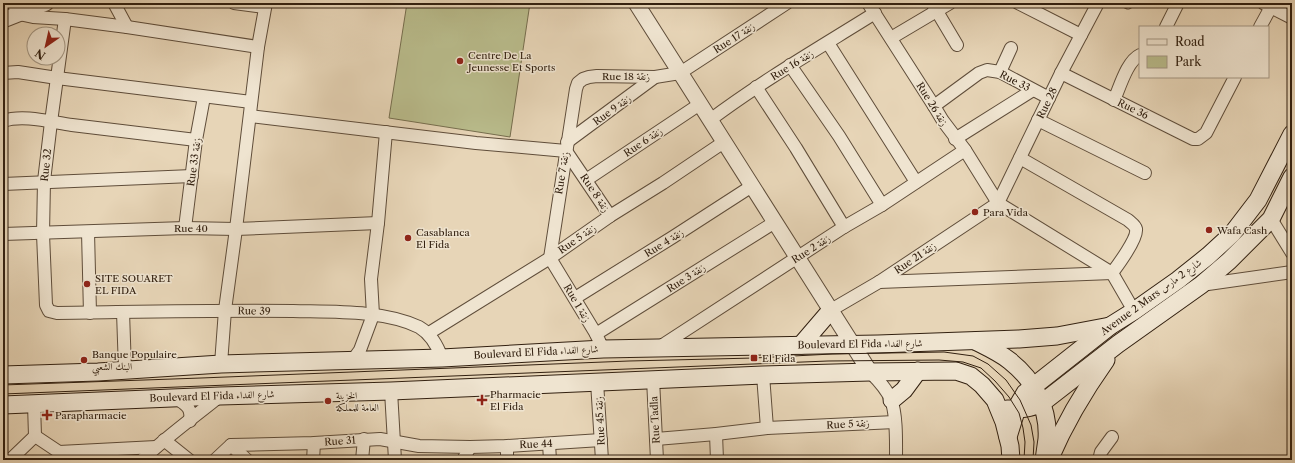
<svg xmlns="http://www.w3.org/2000/svg" width="1295" height="463" viewBox="0 0 1295 463" font-family="'Libre Caslon Text',Amiri,serif">
  <style>
    .green { fill: #b9bc8c; stroke: #766e4e }
    .lines { fill: none; stroke-linecap: round; stroke-linejoin: round }
    .pedestrian-casing { stroke: #5f4d3a; stroke-width: 11 }
    .minor-casing { stroke: #5f4d3a; stroke-width: 14 }
    .tertiary-casing { stroke: #5f4d3a; stroke-width: 17 }
    .secondary-casing { stroke: #322010; stroke-width: 19 }
    .pedestrian { stroke: #efe4d0; stroke-width: 9 }
    .minor { stroke: #efe4d0; stroke-width: 12 }
    .tertiary { stroke: #efe4d0; stroke-width: 15 }
    .secondary { stroke: #efe4d0; stroke-width: 17 }
    .tram { stroke: #322010; stroke-width: 1 }
    .poi-dot { fill: #8f2418; stroke: #efe4d0; stroke-width: 1.5 }
    .labels { text-anchor: middle; dominant-baseline: central; stroke-width: 3; stroke-linejoin: round; paint-order: stroke }
    .street-label { font-size: 10px; fill: #322010; stroke: #efe4d0 }
    .poi-label { font-size: 10px; fill: #322010; stroke: #efe4d0; text-anchor: start }
  </style>
  <rect width="100%" height="100%" fill="#e7d5b7"/>
  <filter id="stains"><feTurbulence type="fractalNoise" baseFrequency=".005" numOctaves="4"/><feColorMatrix values="0 0 0 0 .2 0 0 0 0 .09 0 0 0 0 .02 0 0 0 .5 -.17"/></filter>
  <radialGradient id="worn" r=".72"><stop offset=".6" stop-color="#630" stop-opacity="0"/><stop offset="1" stop-color="#630" stop-opacity=".3"/></radialGradient>
  <polygon class="green" points="407,3 530,3 510,137 389,118"/>
  <g class="lines">
    <defs>
      <polyline id="pedestrian" points="1126,3 1128,4"/>
      <g id="minor">
        <polyline points="13,3 19,14 33,17 65,19 127,27 258,47"/>
        <polyline points="114,3 127,27"/>
        <polyline points="234,3 265,7"/>
        <polyline points="868,3 934,106 943,121 965,150 998,203 1112,273 1134,311"/>
        <polyline points="932,3 957,45"/>
        <polyline points="1018,3 1081,35"/>
        <polyline points="1263,3 1292,18"/>
        <path d="M65 19 51 122 44 181 43 234 46 305 49 311 57 313C136 312 215 310 293 311 332 312 384 310 419 327 431 334 437 345 442 358"/>
        <polyline points="1166,27 1178,3"/>
        <polyline points="1260,27 1271,7"/>
        <polyline points="891,38 950,3"/>
        <polyline points="828,43 916,182"/>
        <polyline points="790,65 839,136 882,205"/>
        <polyline points="1000,72 1011,48"/>
        <polyline points="3,73 18,72 57,78 251,102"/>
        <polyline points="1061,73 1193,139 1198,139 1206,133 1235,77"/>
        <polyline points="756,87 796,148 844,227"/>
        <path d="M1114 100C1120 87 1127 61 1140 55"/>
        <polyline points="934,106 979,73 987,70 1000,72 1049,98"/>
        <polyline points="250,116 476,143 566,151 610,216"/>
        <path d="M710 120C762 81 819 48 875 13"/>
        <polyline points="1038,120 1145,173"/>
        <path d="M3 121C23 114 51 122 72 125 114 130 155 135 196 140"/>
        <polyline points="955,139 1033,90"/>
        <polyline points="567,142 655,77"/>
        <polyline points="586,180 700,104"/>
        <polyline points="3,184 192,176"/>
        <polyline points="998,203 1061,73 1098,3"/>
        <polyline points="1271,219 1292,253"/>
        <polyline points="185,228 196,140 204,97"/>
        <polyline points="88,232 90,313"/>
        <polyline points="3,234 185,228 236,229 378,223"/>
        <path d="M879 282 1112 273C1118 265 1138 238 1136 229 1135 225 1131 223 1128 220L1020 158"/>
        <polyline points="1201,285 1292,272"/>
        <polyline points="575,298 673,237 752,186"/>
        <polyline points="831,310 879,282 998,203"/>
        <polyline points="123,312 125,370"/>
        <polyline points="429,333 550,258 610,216 663,183 724,142"/>
        <polyline points="596,334 775,222"/>
        <polyline points="658,348 844,227 882,205 965,150"/>
        <polyline points="603,349 596,334 550,258 576,89 578,83 583,79 589,77 597,76 655,77 680,73 787,3"/>
        <polyline points="352,361 360,350 373,315 371,279 378,223 386,132"/>
        <polyline points="221,364 225,310 236,229 258,47 266,3"/>
        <path d="M870 372C878 380 887 389 891 400 897 414 896 444 896 460"/>
        <polyline points="763,375 767,428"/>
        <polyline points="653,379 657,460"/>
        <polyline points="597,382 602,460"/>
        <polyline points="391,391 395,460"/>
        <path d="M176 398C186 405 192 407 190 421"/>
        <polyline points="716,434 717,460"/>
        <polyline points="35,436 59,452 65,458"/>
        <polyline points="656,439 716,434 767,428 895,422"/>
        <polyline points="164,440 189,460"/>
        <polyline points="549,444 550,460"/>
        <polyline points="231,445 247,460"/>
        <polyline points="507,446 507,460"/>
        <polyline points="59,452 156,447"/>
        <polyline points="10,460 35,436 34,404"/>
        <path d="M142 460C166 437 194 417 220 396"/>
        <polyline points="215,460 231,445 314,443 380,439 419,446 470,447 507,446 601,440"/>
        <polyline points="313,460 314,443"/>
        <polyline points="362,460 364,439"/>
        <polyline points="463,460 470,447"/>
        <polyline points="1099,460 1101,452 1112,437"/>
      </g>
      <g id="tertiary">
        <polyline points="636,3 870,372"/>
        <polyline points="3,20 46,3"/>
      </g>
      <g id="secondary">
        <path d="M975 341C987 347 1000 353 1010 361 1034 380 1049 408 1047 439 1046 446 1045 453 1044 460"/>
        <polyline points="801,345 831,310"/>
        <polyline points="3,375 98,372 221,364 442,358 603,349 878,344 1019,339 1057,336 1110,326"/>
        <polyline points="892,400 904,390 918,371"/>
        <polyline points="3,405 220,396 391,391 763,375 870,372 956,371 971,376 982,385 995,400 1004,422 1010,446 1011,460"/>
        <path d="M1007 409C1020 409 1030 409 1042 403L1118 344 1201 285 1229 261 1271 219 1292 177"/>
        <polyline points="1008,437 1018,405 1025,393 1110,326 1134,311 1178,280 1208,256 1232,234 1258,200 1292,134"/>
        <path d="M1050 458C1065 423 1084 391 1106 360"/>
      </g>
    </defs>
    <use href="#pedestrian" class="pedestrian-casing"/>
    <use href="#minor" class="minor-casing"/>
    <use href="#tertiary" class="tertiary-casing"/>
    <use href="#secondary" class="secondary-casing"/>
    <use href="#pedestrian" class="pedestrian"/>
    <use href="#minor" class="minor"/>
    <use href="#tertiary" class="tertiary"/>
    <use href="#secondary" class="secondary"/>
    <g class="tram">
      <polyline points="3,385 201,378 629,361 754,358 832,354 944,352 973,356 988,364 1006,380 1020,400 1031,425 1034,442 1033,460"/>
      <polyline points="3,394 828,361 939,360 963,362 981,368 995,381 1009,397 1019,413 1023,428 1025,442 1024,460"/>
    </g>
  </g>
  <g class="poi-dot">
    <circle cx="460" cy="61" r="4"/>
    <circle cx="975" cy="212" r="4"/>
    <circle cx="1209" cy="230" r="4"/>
    <circle cx="408" cy="238" r="4"/>
    <circle cx="87" cy="284" r="4"/>
    <rect x="750" y="354" width="8" height="8" rx="2"/>
    <circle cx="84" cy="360" r="4"/>
    <path d="M480 394h4v4h4v4h-4v4h-4v-4h-4v-4h4z"/>
    <circle cx="328" cy="401" r="4"/>
    <path d="M45 409h4v4h4v4h-4v4h-4v-4h-4v-4h4z"/>
  </g>
  <g class="labels">
    <g class="street-label">
      <text transform="translate(734 38) rotate(-33)">Rue 17 زنقة</text>
      <text transform="translate(792 65) rotate(-32)">Rue 16 زنقة</text>
      <text x="626" y="76">Rue 18 زنقة</text>
      <text transform="translate(1015 81) rotate(27)">Rue 33</text>
      <text transform="translate(1047 103) rotate(-64)">Rue 28</text>
      <text transform="translate(932 104) rotate(58)">Rue 26 زنقة</text>
      <text transform="translate(1133 109) rotate(26)">Rue 36</text>
      <text transform="translate(612 110) rotate(-36)">Rue 9 زنقة</text>
      <text transform="translate(643 142) rotate(-34)">Rue 6 زنقة</text>
      <text transform="translate(194 162) rotate(-82)">Rue 33 زنقة</text>
      <text transform="translate(46 165) rotate(-84)">Rue 32</text>
      <text transform="translate(562 173) rotate(-81)">Rue 7 زنقة</text>
      <text transform="translate(595 193) rotate(56)">Rue 8 زنقة</text>
      <text x="191" y="228">Rue 40</text>
      <text transform="translate(577 239) rotate(-35)">Rue 5 زنقة</text>
      <text transform="translate(664 243) rotate(-32)">Rue 4 زنقة</text>
      <text transform="translate(811 249) rotate(-33)">Rue 2 زنقة</text>
      <text transform="translate(915 258) rotate(-34)">Rue 21 زنقة</text>
      <text transform="translate(686 278) rotate(-33)">Rue 3 زنقة</text>
      <text transform="translate(1151 297) rotate(-36)">Avenue 2 Mars شارع 2 مارس</text>
      <text transform="translate(577 303) rotate(59)">Rue 1 زنقة</text>
      <text transform="translate(254 311) rotate(1)">Rue 39</text>
      <text transform="translate(860 344) rotate(-1)">Boulevard El Fida شارع الفداء</text>
      <text transform="translate(536 352) rotate(-3)">Boulevard El Fida شارع الفداء</text>
      <text transform="translate(212 396) rotate(-2)">Boulevard El Fida شارع الفداء</text>
      <text transform="translate(655 420) rotate(-93)">Rue Tadla</text>
      <text transform="translate(600 421) rotate(-93)">Rue 45 زنقة</text>
      <text transform="translate(848 424) rotate(-3)">Rue 5 زنقة</text>
      <text transform="translate(340 441) rotate(-4)">Rue 31</text>
      <text transform="translate(536 444) rotate(-3)">Rue 44</text>
    </g>
    <g class="poi-label">
      <text x="468" y="55">Centre De La<tspan x="468" dy="12">Jeunesse Et Sports</tspan></text>
      <text x="983" y="212">Para Vida</text>
      <text x="1217" y="230">Wafa Cash</text>
      <text x="416" y="232">Casablanca<tspan x="416" dy="12">El Fida</tspan></text>
      <text x="95" y="278">SITE SOUARET<tspan x="95" dy="12">EL FIDA</tspan></text>
      <text x="92" y="354">Banque Populaire<tspan x="92" dy="12">البنك الشعبي</tspan></text>
      <text x="762" y="358">El Fida</text>
      <text x="490" y="394">Pharmacie<tspan x="490" dy="12">El Fida</tspan></text>
      <text x="336" y="395">الخزينة<tspan x="336" dy="12">العامة للمملكة</tspan></text>
      <text x="55" y="415">Parapharmacie</text>
    </g>
  </g>
  <rect width="1295" height="463" fill="none" stroke="#e7d5b7" stroke-width="16"/>
  <rect x="4" y="4" width="1287" height="455" fill="none" stroke="#322010" stroke-width="2"/>
  <rect x="8" y="8" width="1279" height="447" fill="none" stroke="#322010"/>
  <rect x="1139" y="26" width="130" height="52" fill="#efe4d0" stroke="#a39683"/>
  <rect x="1147" y="39" width="20" height="6" fill="#efe4d0" stroke="#a39683"/>
  <text x="1175" y="46" font-size="12" fill="#322010">Road</text>
  <rect x="1147" y="56" width="20" height="12" fill="#b9bc8c" stroke="#a39683"/>
  <text x="1175" y="66" font-size="12" fill="#322010">Park</text>
  <g transform="translate(46 46) rotate(214)"><circle r="19" fill="#efe4d0" stroke="#a39683"/>
  <path d="M0-3L7 15L0 10L-7 15Z" fill="#8f2418"/>
  <text y="-6" font-size="11" font-weight="bold" text-anchor="middle" fill="#322010">N</text>
  </g>
  <rect width="100%" height="100%" filter="url(#stains)"/>
  <rect width="100%" height="100%" fill="url(#worn)"/>
</svg>
